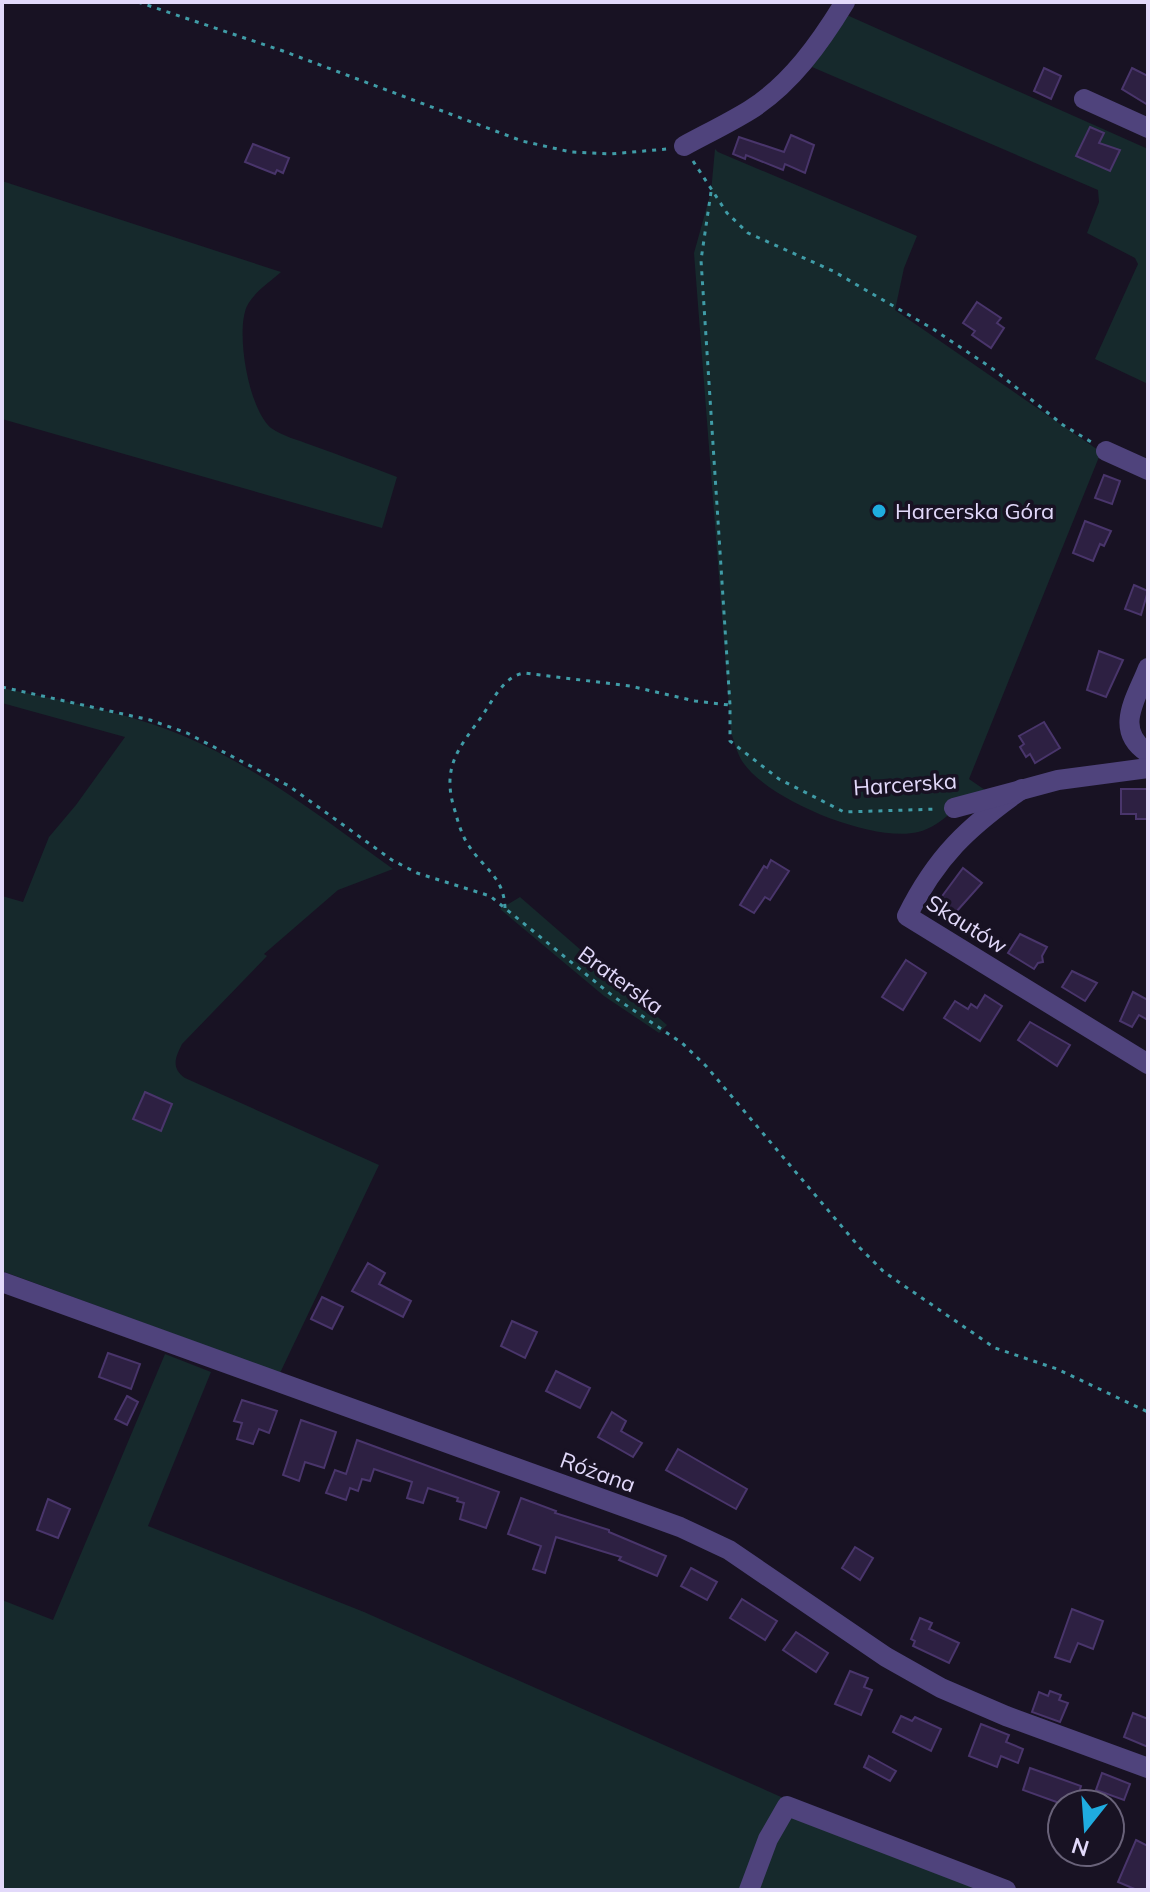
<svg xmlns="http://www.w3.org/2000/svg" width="1150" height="1892" viewBox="0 0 1150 1892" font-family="Mulish,sans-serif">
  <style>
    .green { fill: #16292c }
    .building { fill: #2d2042; stroke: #49356b; stroke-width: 2 }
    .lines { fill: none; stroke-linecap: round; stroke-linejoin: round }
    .path { stroke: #409ca7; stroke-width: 3; stroke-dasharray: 4 6; stroke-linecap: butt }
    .minor { stroke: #4f437c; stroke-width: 20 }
    .poi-dot { fill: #1face0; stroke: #181223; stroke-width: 3 }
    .labels { text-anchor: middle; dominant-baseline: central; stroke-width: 7; stroke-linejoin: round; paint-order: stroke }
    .poi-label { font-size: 22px; fill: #e2d9fa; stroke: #181223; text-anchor: start }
    .street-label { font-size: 22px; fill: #e2d9fa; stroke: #181223 }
  </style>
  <rect width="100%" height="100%" fill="#181223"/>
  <g class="green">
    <polygon points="840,12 1148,149 1148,384 1095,359 1138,264 1135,258 1087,233 1099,202 1098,190 812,67"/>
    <path d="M715 149 718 152 917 236 904 268 895 310 1101 452 969 779 985 790C960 799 944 826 918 832 873 843 767 800 742 761 737 753 734 741 731 732L694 253 711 192Z"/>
    <path d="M2 181 281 272C270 282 254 292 247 306 235 332 249 410 271 428 282 436 298 440 311 445 340 455 368 466 397 477L382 528 2 419Z"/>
    <path d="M2 688C64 701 128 712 186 737 261 769 326 821 393 869L338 890 264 954 267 956 182 1044C175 1058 171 1068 185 1078L379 1165 280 1373 2 1271V896L23 902 49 837 76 805 125 737 2 703Z"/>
    <polygon points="520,897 667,1025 659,1033 604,996 500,909"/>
    <polygon points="165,1354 211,1372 148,1526 364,1612 991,1890 2,1890 2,1600 53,1620"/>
  </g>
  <g class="building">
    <polygon points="1044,68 1061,76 1051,99 1034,91"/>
    <polygon points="1132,68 1148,76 1148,105 1122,89"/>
    <polygon points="1090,127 1104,133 1099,143 1120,150 1110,171 1076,156"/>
    <polygon points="791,135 814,145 805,173 785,164 783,170 746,155 745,159 733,154 739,137 784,152"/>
    <polygon points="253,144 289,158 283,173 277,170 275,174 245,162"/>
    <polygon points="977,302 1001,318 997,323 1004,328 991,348 972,335 975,331 963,323"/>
    <polygon points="1104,475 1120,481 1112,504 1095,498"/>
    <polygon points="1085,521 1111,531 1104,546 1100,544 1093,561 1073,553"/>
    <polygon points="1134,585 1148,591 1141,615 1125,609"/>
    <polygon points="1099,651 1123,660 1106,697 1087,690"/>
    <polygon points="1044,722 1060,748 1035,763 1030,754 1026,757 1020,747 1024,744 1019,736"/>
    <polygon points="1121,789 1148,789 1148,819 1136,819 1136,814 1121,814"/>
    <polygon points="771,860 789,871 770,900 765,897 754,913 740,905 764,866 767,868"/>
    <polygon points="963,868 982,883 956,912 940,899"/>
    <polygon points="1020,934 1047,947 1042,956 1043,962 1038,963 1034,969 1008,953"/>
    <polygon points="906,960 926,973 903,1010 882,997"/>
    <polygon points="1072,971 1097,983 1085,1001 1062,987"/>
    <polygon points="1133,992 1148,1000 1148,1020 1139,1015 1132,1027 1120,1021"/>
    <polygon points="985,995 1002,1006 980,1041 944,1018 955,1001 968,1009 971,1004 977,1008"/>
    <polygon points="1030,1022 1070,1045 1057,1066 1018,1040"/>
    <polygon points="145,1092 172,1104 161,1131 133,1119"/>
    <polygon points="368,1263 385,1273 379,1284 411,1301 403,1317 352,1291"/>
    <polygon points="322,1297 343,1307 332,1329 311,1319"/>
    <polygon points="512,1321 537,1332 525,1358 501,1346"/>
    <polygon points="108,1353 140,1364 131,1389 99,1377"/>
    <polygon points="556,1371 590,1388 580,1408 546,1391"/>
    <polygon points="127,1396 138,1402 127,1425 115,1419"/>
    <polygon points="242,1400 277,1411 269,1433 259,1429 253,1444 237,1439 242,1423 234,1421"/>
    <polygon points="612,1412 626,1421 621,1431 642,1443 633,1457 598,1437"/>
    <polygon points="301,1420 336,1432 324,1468 305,1462 299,1481 283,1475"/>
    <polygon points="357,1440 499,1492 486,1528 460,1519 464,1503 457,1501 458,1498 428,1488 423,1503 407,1498 412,1482 374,1469 370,1481 362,1479 358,1491 350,1488 346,1500 326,1493 335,1470 346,1474"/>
    <polygon points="678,1449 747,1489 736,1509 666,1470"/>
    <polygon points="521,1498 556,1511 555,1513 609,1530 609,1532 666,1556 657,1576 619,1560 621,1557 556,1537 545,1573 533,1569 541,1546 508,1534"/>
    <polygon points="48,1499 70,1509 58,1538 37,1530"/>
    <polygon points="855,1547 873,1558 860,1580 842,1568"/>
    <polygon points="691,1568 717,1582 707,1600 681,1586"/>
    <polygon points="742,1599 777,1621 765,1640 730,1618"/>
    <polygon points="1072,1609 1103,1621 1093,1649 1078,1643 1070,1662 1055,1657"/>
    <polygon points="920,1618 932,1623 929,1629 959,1643 949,1663 913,1646 915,1641 911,1639"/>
    <polygon points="796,1632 828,1653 816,1672 783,1650"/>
    <polygon points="850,1671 868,1678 864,1687 872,1690 861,1715 835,1704"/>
    <polygon points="1050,1691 1061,1695 1059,1700 1068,1703 1060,1722 1032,1712 1039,1692 1048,1696"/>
    <polygon points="1133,1713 1148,1719 1148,1747 1124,1737"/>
    <polygon points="901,1716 912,1721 915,1717 941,1729 931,1751 893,1732"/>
    <polygon points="981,1724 1009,1735 1006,1742 1023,1749 1018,1763 1001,1756 997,1767 969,1756"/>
    <polygon points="869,1756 896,1771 890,1781 864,1767"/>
    <polygon points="1030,1768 1081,1786 1075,1804 1062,1804 1023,1790"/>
    <polygon points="1102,1773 1130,1784 1124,1800 1096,1790"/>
    <polygon points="1136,1840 1148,1846 1148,1890 1137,1890 1118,1882"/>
  </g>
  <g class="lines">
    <g class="path">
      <polyline points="138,2 283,51 522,141 571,152 610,154 667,149"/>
      <polyline points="693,161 727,213 748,233 833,271 933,329 993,369 1063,425 1093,443"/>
      <polyline points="711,192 701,260 730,705 730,741 779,779 844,812 938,809"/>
      <polyline points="2,687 150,720 187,733 289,786 392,860 417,873 490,896 614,997 682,1043 706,1066 860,1248 884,1272 995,1348 1057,1369 1148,1412"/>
      <path d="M505 908C504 877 484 869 469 846 462 836 458 822 455 811 441 768 458 749 482 716 493 700 504 676 524 673L630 686 695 701 729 705"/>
    </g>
    <g class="minor">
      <polyline points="1084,99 1148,128"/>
      <path d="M684 146C706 134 729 123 750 110 791 84 820 43 845 2"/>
      <polyline points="1106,451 1148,470"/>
      <path d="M1148 668C1136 699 1113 730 1148 753"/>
      <path d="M1022 789C968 827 936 857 907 916L1148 1064"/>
      <polyline points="954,808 1058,780 1148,768"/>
      <polyline points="2,1282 680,1527 729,1550 886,1657 941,1688 1006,1716 1148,1768"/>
      <polyline points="749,1890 768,1839 787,1806 1006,1890"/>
    </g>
  </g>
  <circle class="poi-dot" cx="879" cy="511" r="8"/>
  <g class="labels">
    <g class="poi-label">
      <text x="895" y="511">Harcerska Góra</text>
    </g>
    <g class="street-label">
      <text transform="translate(905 784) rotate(-4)">Harcerska</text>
      <text transform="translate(967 924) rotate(32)">Skautów</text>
      <text transform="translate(621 980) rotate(36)">Braterska</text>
      <text transform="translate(598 1472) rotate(20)">Różana</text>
    </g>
  </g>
  <rect width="1150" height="1892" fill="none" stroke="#e2d9fa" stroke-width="8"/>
  <g transform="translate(1086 1828) rotate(197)"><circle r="38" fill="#181223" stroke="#696279" stroke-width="2"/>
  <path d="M0-6L14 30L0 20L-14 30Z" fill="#1face0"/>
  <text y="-12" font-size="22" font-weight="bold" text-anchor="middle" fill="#e2d9fa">N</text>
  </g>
</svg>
